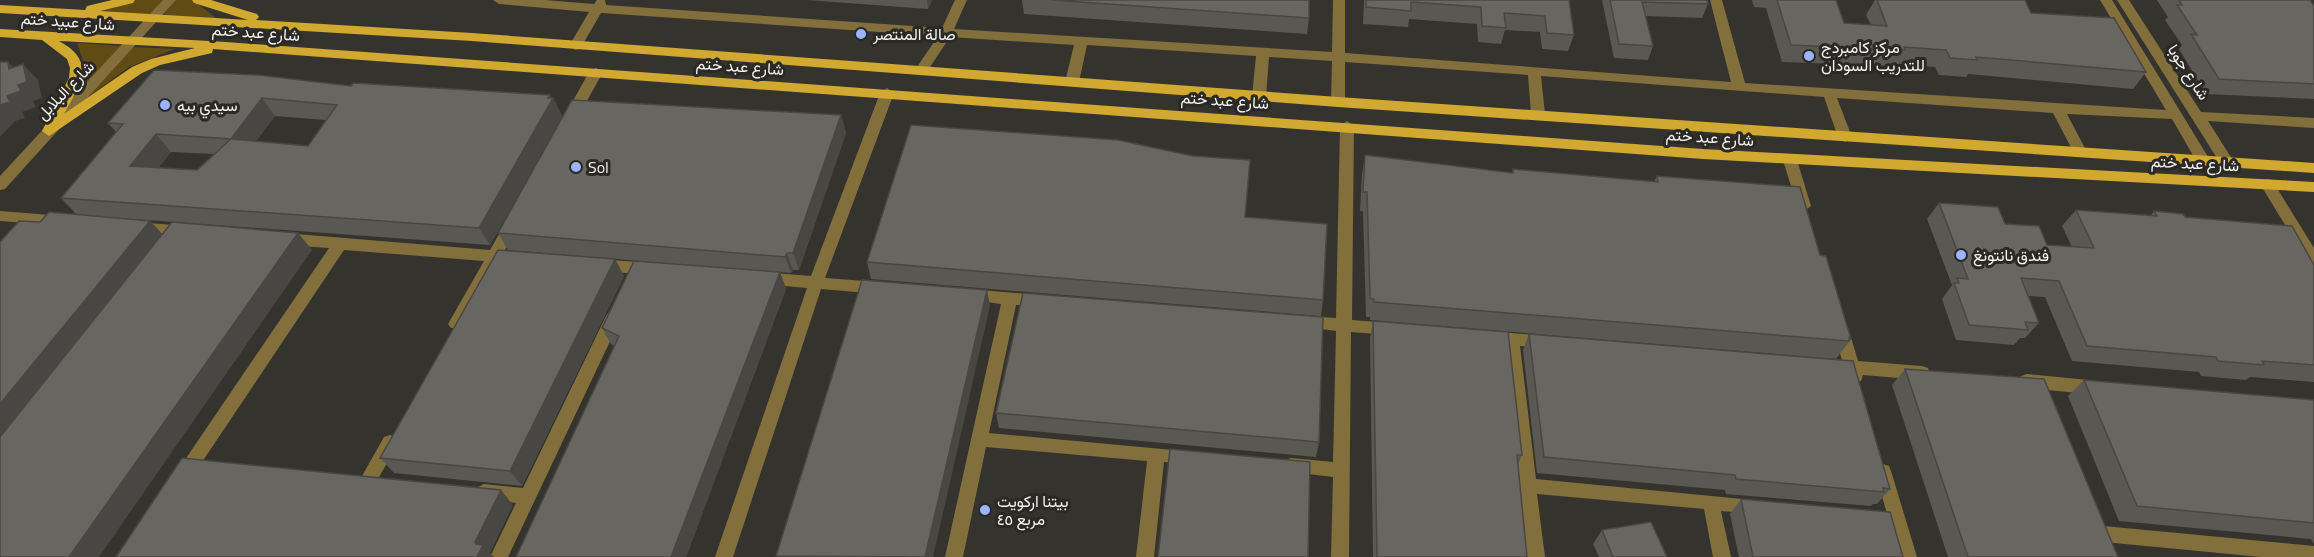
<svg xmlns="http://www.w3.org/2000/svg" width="2314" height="557" viewBox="0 0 2314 557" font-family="'Titillium Web',Vazirmatn,sans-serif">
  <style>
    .green { fill: #5f4b13 }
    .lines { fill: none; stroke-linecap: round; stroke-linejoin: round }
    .minor { fill: #836f3c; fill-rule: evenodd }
    .major { fill: #d2a930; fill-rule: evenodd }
    .wall { fill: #595853; fill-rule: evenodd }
    .shaded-wall { fill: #494744 }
    .building { fill: #686661; stroke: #494744; stroke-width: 1.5; fill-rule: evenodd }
    .poi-dot { fill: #9ab5fd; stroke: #2b2925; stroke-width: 2 }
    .labels { text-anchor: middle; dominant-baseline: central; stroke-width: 6; stroke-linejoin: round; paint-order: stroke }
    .street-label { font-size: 16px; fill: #f5f3f0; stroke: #2b2925 }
    .poi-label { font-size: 16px; fill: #f5f3f0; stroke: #2b2925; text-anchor: start }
  </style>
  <rect width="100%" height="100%" fill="#35332e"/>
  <g class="green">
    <polygon points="135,0 166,0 152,15 99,11"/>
    <polygon points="175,0 193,0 217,19 163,16"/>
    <polygon points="77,43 124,46 73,101 83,61"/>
    <polygon points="133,47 175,49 129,67 80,103"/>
  </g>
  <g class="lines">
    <g class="minor">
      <polygon points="163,0 176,0 5,189 0,190 0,176"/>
      <polygon points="493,0 545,0 594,4 597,0 605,0 606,5 942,28 955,0 967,0 954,29 1332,52 1333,0 1345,0 1345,53 1731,82 1710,0 1722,0 1745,83 2166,110 2100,0 2112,0 2210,160 2203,165 2198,164 2172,119 2067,114 2087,152 2080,157 2075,155 2053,113 1837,98 1852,137 1845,142 1838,137 1824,97 1541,76 1545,114 1538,119 1531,114 1528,75 1345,62 1345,102 1338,107 1331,102 1332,61 1269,57 1266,97 1259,102 1252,97 1256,56 1087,45 1079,82 1072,86 1065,82 1074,45 950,37 926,73 921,74 915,70 938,36 601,13 580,49 575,50 569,46 589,12 499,4"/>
      <polygon points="2117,0 2129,0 2201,112 2314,118 2314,128 2208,121 2234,162 2227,167 2222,166"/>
      <polygon points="596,68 603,72 578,117 571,122 566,120 564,117 589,72"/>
      <polygon points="887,88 894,93 825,278 879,282 884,284 887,288 884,292 879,294 821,289 733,557 715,557 807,288 762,284 757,282 755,278 757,274 762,272 811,276 880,93"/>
      <polygon points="1347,121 1354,126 1352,320 1390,323 1395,325 1398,329 1395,333 1390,335 1351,332 1349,557 1331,557 1333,477 1291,472 1285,470 1283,465 1285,460 1291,458 1333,462 1336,331 1299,326 1296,322 1299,318 1304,316 1336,318 1340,126"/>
      <polygon points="1790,155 1797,160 1811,206 1804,211 1797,206 1783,160"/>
      <polygon points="2267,179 2272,180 2314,248 2314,266 2309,264 2260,184"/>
      <polygon points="0,211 63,216 70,221 63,226 0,221"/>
      <polygon points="512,219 519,224 504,252 519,254 521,258 514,264 498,262 461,328 451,328 448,324 484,261 344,250 190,480 184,482 178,480 176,475 178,470 329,248 284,245 279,243 277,239 279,235 284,233 490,250 507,220"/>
      <polygon points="137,222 185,226 192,231 185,236 137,232 130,227"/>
      <polygon points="598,259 652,263 657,265 659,269 657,273 652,275 598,271 593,269 591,265 593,261"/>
      <polygon points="969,289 1040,295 1045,297 1048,301 1045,305 1016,305 989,433 1195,452 1197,457 1195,462 1189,464 1164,462 1154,557 1136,557 1147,461 986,447 963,557 945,557 1001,304 964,299 961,295 964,291"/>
      <polygon points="614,310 619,312 622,316 508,557 490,557 516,503 478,497 475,492 478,487 484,484 523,488 606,316 609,312"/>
      <polygon points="1840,321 1845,323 1848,327 1858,361 1922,366 1928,368 1930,373 1928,378 1922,380 1863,375 1861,381 1855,383 1849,381 1846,373 1830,371 1828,366 1830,361 1842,360 1832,327 1835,323"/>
      <polygon points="1489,331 1546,336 1552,338 1554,342 1552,346 1546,348 1520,346 1536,479 1763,501 1766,506 1763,511 1757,514 1721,511 1731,557 1713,557 1704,509 1537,494 1545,557 1527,557 1504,345 1483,341 1481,337 1483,333"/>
      <polygon points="2027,374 2099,381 2105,383 2107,388 2105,393 2099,395 2027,388 2021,386 2019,381 2021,376"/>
      <polygon points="390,435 396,437 398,442 396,447 374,486 368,488 362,486 360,481 362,476 384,437"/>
      <polygon points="1883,464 1889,466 1891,471 1917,557 1899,557 1875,471 1877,466"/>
      <polygon points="2104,526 2314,546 2314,557 2261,557 2104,542 2098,540 2095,534 2098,528"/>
    </g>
    <g class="major">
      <polygon points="112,0 135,0 133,3 100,11 248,20 194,3 192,0 211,0 257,14 259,17 256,20 472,33 1338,97 2314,163 2314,173 1338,107 472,41 0,13 0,5 85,10 87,6"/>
      <path d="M0 29 226 42 1703 149 2314 182V192L1703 159 213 49 212 53 160 65 142 73 49 136 42 131 69 78 70 68 67 59 42 40 0 37ZM59 41 195 48 151 59 132 67 64 114C80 85 97 61 59 41Z"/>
    </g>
  </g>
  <g class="wall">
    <polygon points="807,0 932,0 928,9"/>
    <polygon points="1022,0 1309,0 1309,18 1307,34 1024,14"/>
    <polygon points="1364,0 1569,0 1574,35 1568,51 1542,49 1540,32 1505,30 1501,44 1478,42 1477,24 1409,19 1408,27 1363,24"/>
    <polygon points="1602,0 1707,0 1708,4 1702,18 1646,16 1653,46 1648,60 1614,58"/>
    <polygon points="1752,0 1836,0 1844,23 1871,25 1866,15 1875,0 2025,0 2031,13 2146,72 2133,89 1968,74 1966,77 1939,75 1935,67 1896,64 1895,66 1782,62 1766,8 1754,7"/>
    <polygon points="2157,0 2310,0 2314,6 2314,99 2206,94 2179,49 2182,45 2165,20 2168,17"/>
    <path d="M154 70 351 86 550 95 552 98H553L562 116 490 245 106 217 150 221 162 234 298 233 312 250 40 222 77 215 61 198 116 132 108 123ZM275 116 326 120 308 146 256 141ZM171 152 214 154 197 170 158 168Z"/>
    <polygon points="841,115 846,133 799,270 793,270 791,273 780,272 786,289 686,557 516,557 614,346 611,344 602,328 723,268 508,250 498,233"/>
    <polygon points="1365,155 1512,173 1513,169 1654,182 1657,176 1820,255 1851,339 1836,359 1370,320 1370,317 1366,317 1363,211 1360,211 1362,174"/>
    <polygon points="1939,203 2005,224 2047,245 2072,247 2062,226 2076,210 2151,215 2154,211 2185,217 2314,265 2314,382 2250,377 2246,380 2201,376 2199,372 2072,361 2045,297 2028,296 2039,323 2025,338 2020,338 2014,345 1956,340 1942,299 1952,285 1927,219"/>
    <polygon points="615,259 624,276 522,486 394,473 380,458"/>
    <polygon points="867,262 1323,300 1321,316 1319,442 1316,457 999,428 996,413 1319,316 871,279"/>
    <polygon points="1373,321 1522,455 1518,464 1527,557 1373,557 1370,338"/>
    <polygon points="1529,334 1890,489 1877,504 1873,504 1871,506 1726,494 1725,490 1537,473 1523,350"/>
    <polygon points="1905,369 2118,557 1948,557 1892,385"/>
    <polygon points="2084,380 2314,400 2314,544 2311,539 2119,521 2068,396"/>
    <polygon points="1741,499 1903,557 1739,557 1730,514"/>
    <polygon points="1602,530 1667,557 1599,557 1593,544"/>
  </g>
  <g class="shaded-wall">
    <polygon points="927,0 932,0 928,9"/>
    <polygon points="8,62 23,78 23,64 38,80 42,98 33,101 36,107 22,112 25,118 15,121 0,137 0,105 7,96"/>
    <polygon points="550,95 553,99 553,98 562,116 490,245 479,228"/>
    <polygon points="262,98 275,116 245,156 231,139"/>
    <polygon points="841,115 846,133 799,270 793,253"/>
    <polygon points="156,134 171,152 146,183 130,166"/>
    <polygon points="150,221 166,238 0,445 0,404"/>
    <polygon points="298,233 312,250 99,557 69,557"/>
    <polygon points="787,253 793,270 791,273 785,257"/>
    <polygon points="615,259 624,276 522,486 510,471"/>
    <polygon points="780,272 786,289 686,557 671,557"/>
    <polygon points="987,290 990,306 933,557 925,557"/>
    <polygon points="501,490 513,505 490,553 494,557 477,557 475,542"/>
  </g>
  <g class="building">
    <polygon points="1052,0 1309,0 1309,18"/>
    <polygon points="1366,0 1569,0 1574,35 1547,33 1545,16 1504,13 1506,28 1482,26 1481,7 1411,2 1411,11 1366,7"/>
    <polygon points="1610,0 1707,0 1708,4 1642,2 1653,46 1619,44"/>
    <polygon points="1777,0 1836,0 1844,23 1887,26 1877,0 2025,0 2031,13 2114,18 2146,72 1976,57 1977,60 1950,58 1946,50 1904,47 1905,50 1791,45"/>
    <polygon points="2179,0 2310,0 2314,6 2314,84 2219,79 2191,34 2197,35 2177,5 2182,5"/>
    <polygon points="0,62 8,62 9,69 23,64 27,82 18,85 21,91 7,96 10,102 0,105"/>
    <path d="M154 70 258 75 351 86 353 83 550 95 548 98H553L479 228 61 198 123 124 108 123ZM262 98 337 105 308 146 231 139ZM156 134 231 139 197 170 130 166Z"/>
    <polygon points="572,100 841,115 793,253 787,253 785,257 498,233"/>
    <polygon points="911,125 1118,140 1193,156 1250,160 1245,217 1327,224 1323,300 867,262"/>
    <polygon points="1365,155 1513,173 1513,169 1658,182 1657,176 1800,187 1820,255 1826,256 1851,339 1849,338 1849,341 1374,302 1374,299 1370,298 1367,192 1363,192"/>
    <polygon points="1939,203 1998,207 2005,224 2039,226 2047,245 2094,248 2076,210 2157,216 2154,211 2183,214 2185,217 2292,226 2314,265 2314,365 2262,361 2264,365 2218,361 2216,357 2087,346 2059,281 2021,278 2039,323 2025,322 2028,330 1969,325 1954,283 1959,283 1957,278 1968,279"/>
    <polygon points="49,212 150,221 0,404 0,242 19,221 40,222"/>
    <polygon points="172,222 298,233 69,557 0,557 0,437"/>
    <polygon points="498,250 615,259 510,471 380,458"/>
    <polygon points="634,261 780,272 671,557 516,557 619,336 602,328"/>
    <polygon points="862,280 987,290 925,557 776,556"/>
    <polygon points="1023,293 1323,317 1319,442 996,413"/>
    <polygon points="1373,321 1508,332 1522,455 1517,455 1527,557 1377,557"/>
    <polygon points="1529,334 1853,361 1890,489 1883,488 1884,492 1736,479 1735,475 1544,457"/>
    <polygon points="1905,369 2044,379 2118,557 1968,557"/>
    <polygon points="2084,380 2314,400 2314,523 2137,506"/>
    <polygon points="1170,449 1310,462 1308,557 1158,557"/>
    <polygon points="182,458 501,490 475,542 476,544 483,545 477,557 116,557"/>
    <polygon points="1741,499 1890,512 1903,557 1753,557"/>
    <polygon points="1651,522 1667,557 1613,557 1602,530"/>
  </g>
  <g class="poi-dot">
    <circle cx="861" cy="34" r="6"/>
    <circle cx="1809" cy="56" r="6"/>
    <circle cx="165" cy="105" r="6"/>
    <circle cx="576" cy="167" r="6"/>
    <circle cx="1961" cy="255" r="6"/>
    <circle cx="985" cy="510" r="6"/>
  </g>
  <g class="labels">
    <g class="street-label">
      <text transform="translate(68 21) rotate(4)">شارع عبيد ختم</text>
      <text transform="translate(256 32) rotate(4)">شارع عبد ختم</text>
      <text transform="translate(740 66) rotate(4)">شارع عبد ختم</text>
      <text transform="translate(2189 72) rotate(57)">شارع جوبا</text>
      <text transform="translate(65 90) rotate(-46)">شارع البلابل</text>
      <text transform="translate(1225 100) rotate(4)">شارع عبد ختم</text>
      <text transform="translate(1710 137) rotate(4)">شارع عبد ختم</text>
      <text transform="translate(2195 163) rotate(3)">شارع عبد ختم</text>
    </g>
    <g class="poi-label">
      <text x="873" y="34">صالة المنتصر</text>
      <text x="1821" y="47">مركز كامبردج<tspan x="1821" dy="18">للتدريب السودان</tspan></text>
      <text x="177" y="105">سيدي بيه</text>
      <text x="588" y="167">Sol</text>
      <text x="1973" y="255">فندق نانتونغ</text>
      <text x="997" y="501">بيتنا اركويت<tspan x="997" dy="18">مربع ٤٥</tspan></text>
    </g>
  </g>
</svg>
